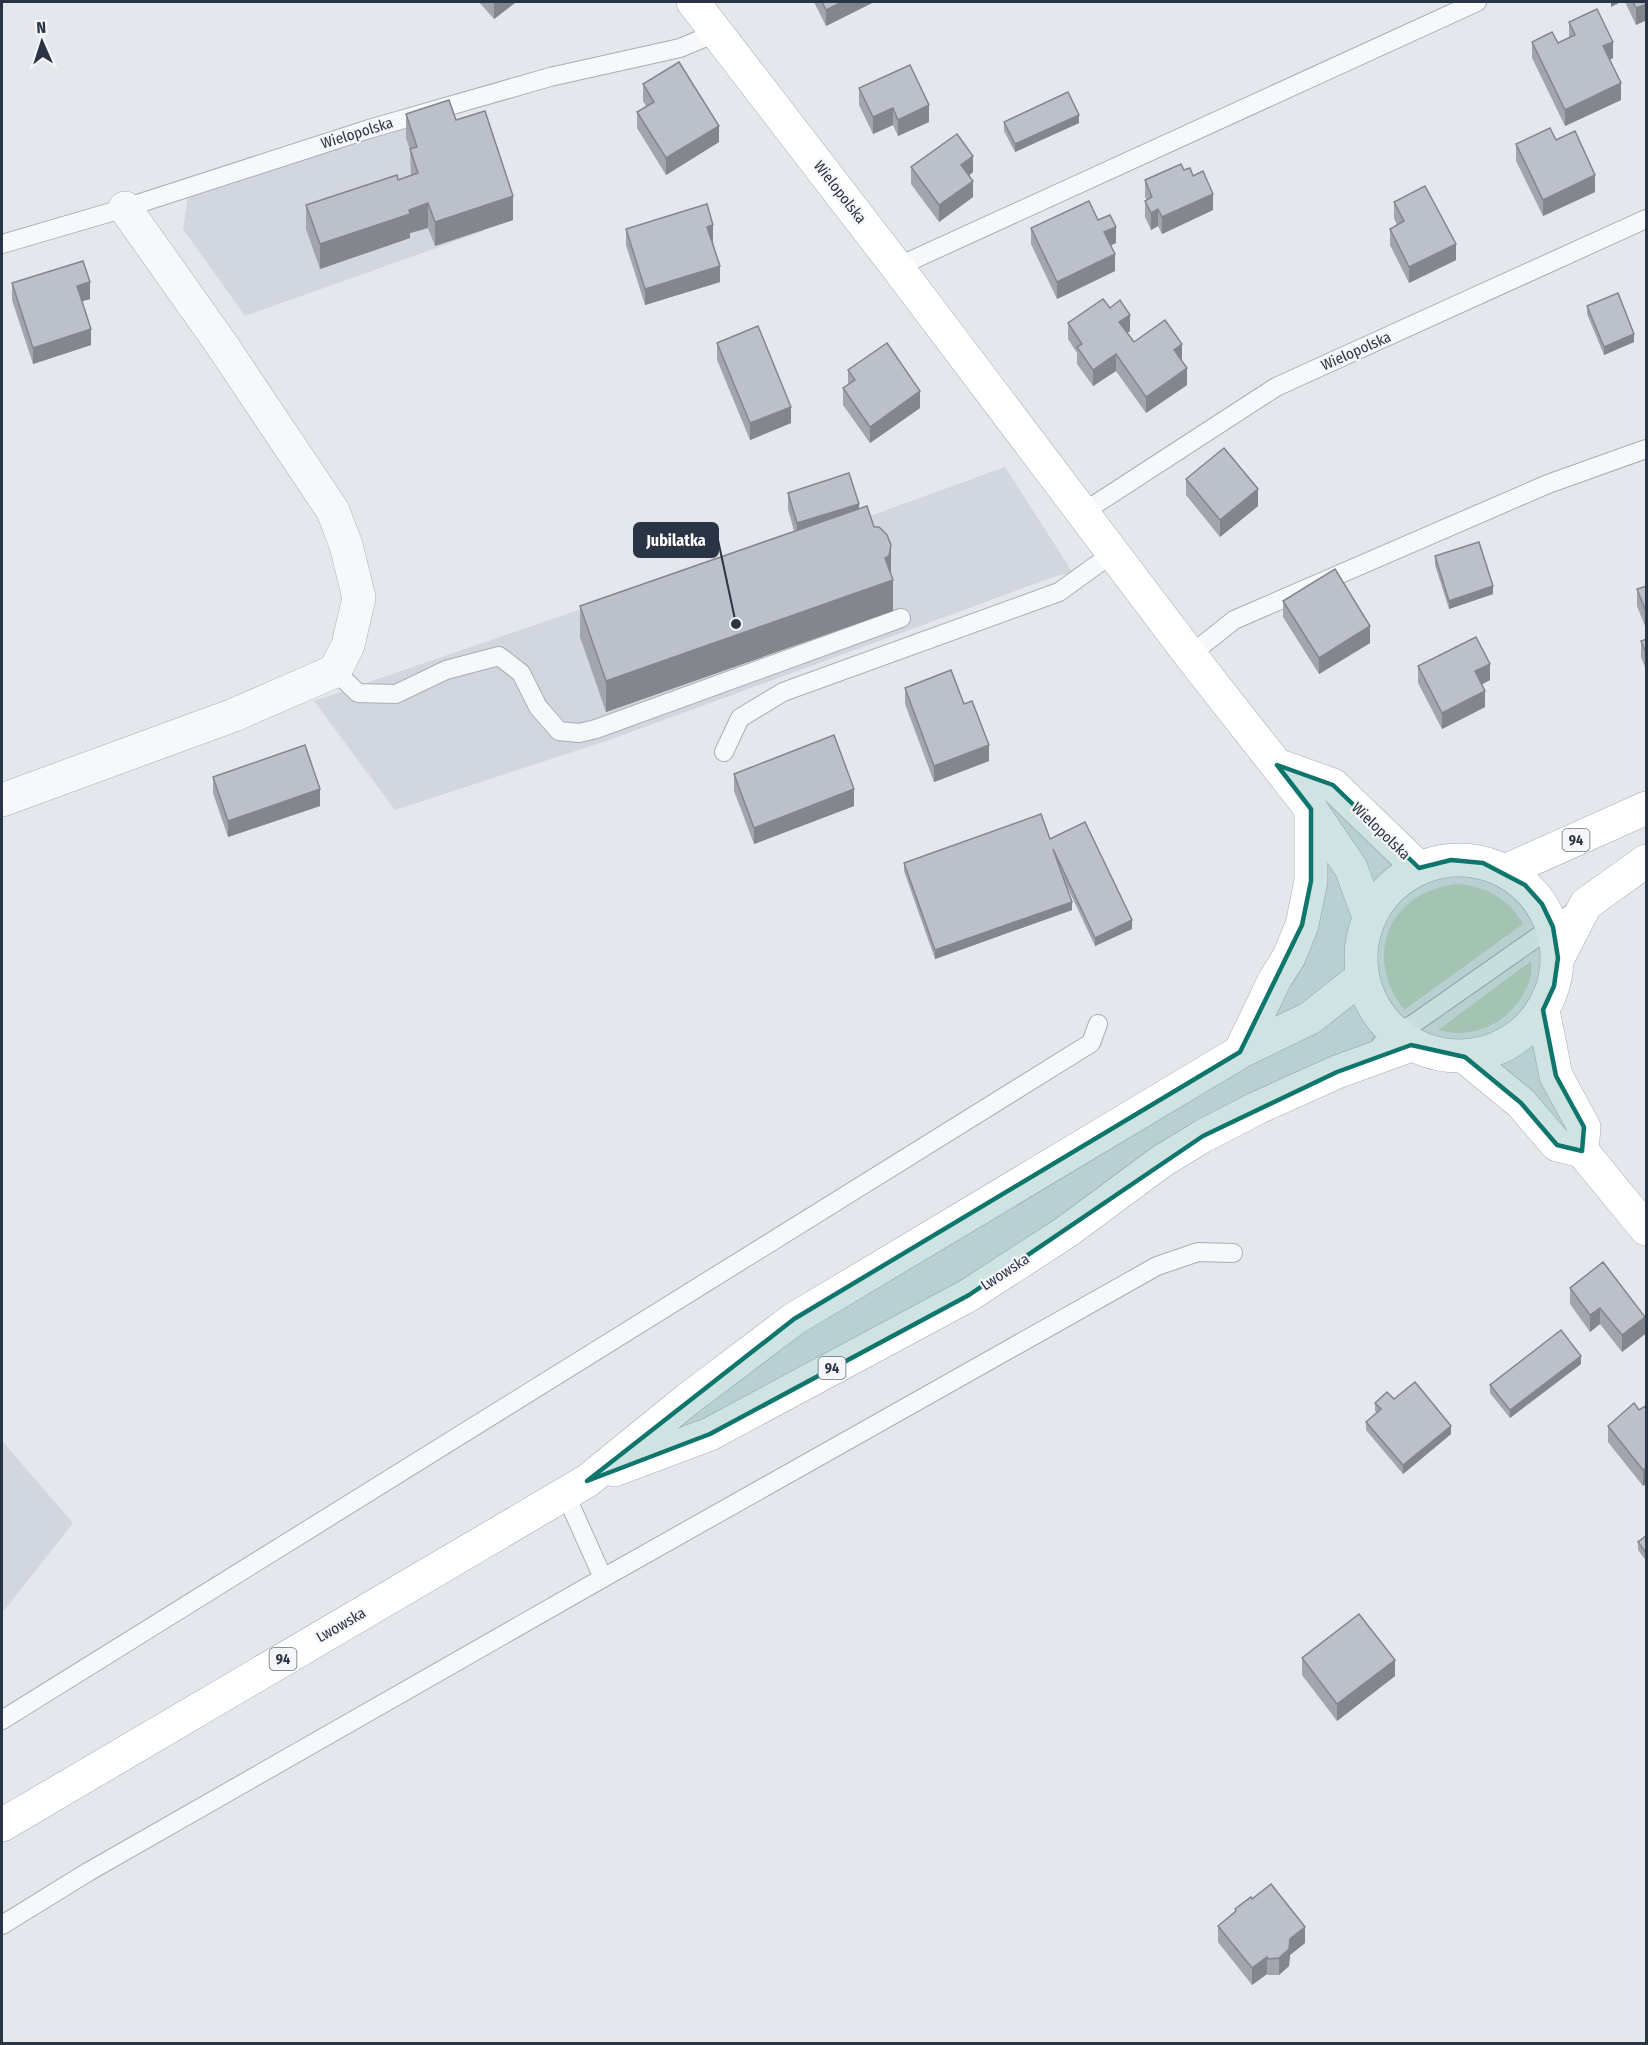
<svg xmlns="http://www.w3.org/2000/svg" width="1648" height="2045" viewBox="0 0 1648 2045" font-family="'Fira Sans Condensed',sans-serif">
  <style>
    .built { fill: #d2d6de }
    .green { fill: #c9d6c5 }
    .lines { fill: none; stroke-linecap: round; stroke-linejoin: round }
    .lane-casing { stroke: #a9aeb7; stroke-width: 20 }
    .street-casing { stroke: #a9aeb7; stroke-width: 34 }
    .secondary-casing { stroke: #a9aeb7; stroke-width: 34 }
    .primary-casing { stroke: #a3abb8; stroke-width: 34 }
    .lane { stroke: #f7f8fa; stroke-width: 18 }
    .street { stroke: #f7f8fa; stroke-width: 33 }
    .secondary { stroke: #fff; stroke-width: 33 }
    .primary { stroke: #fff; stroke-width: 33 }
    .wall { fill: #a1a5ae }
    .shaded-wall { fill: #83868d }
    .building { fill: #bbc0ca; stroke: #83868d; stroke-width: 1.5 }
    .marked { fill: #0f766e; fill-opacity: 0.2; stroke: #0f766e; stroke-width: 4.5; stroke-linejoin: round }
    .labels { text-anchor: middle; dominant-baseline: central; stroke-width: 4.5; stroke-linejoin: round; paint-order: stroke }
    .shield { fill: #f4f6f9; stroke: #676e7b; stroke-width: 1.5 }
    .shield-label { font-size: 14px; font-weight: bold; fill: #2b3445 }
    .street-label { font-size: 15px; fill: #2b3445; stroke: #f4f6f9 }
    .leader { fill: none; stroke: #2b3445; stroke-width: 2 }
    .callout-dot { fill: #2b3445; stroke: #f4f6f9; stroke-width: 2 }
    .callout { fill: #2b3445; stroke: #2b3445; stroke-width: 2 }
    .callout-label { font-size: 16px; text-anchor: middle; font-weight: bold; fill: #fff }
  </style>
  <rect width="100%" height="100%" fill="#e4e7ec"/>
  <g class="built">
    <polygon points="446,113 484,231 245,316 183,229 188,196"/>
    <polygon points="1005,467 1073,573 1059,575 609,740 395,810 314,701 613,598 859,520"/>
    <polygon points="2,1441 73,1523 2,1613"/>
  </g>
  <g class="green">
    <path d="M1458 884C1486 886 1509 899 1523 924L1404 1010C1362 955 1389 891 1458 884Z"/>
    <path d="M1531 961C1533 972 1529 984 1524 993 1507 1024 1472 1040 1438 1030Z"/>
  </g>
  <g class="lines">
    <defs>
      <g id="lane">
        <polyline points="2,244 125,208 369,129 550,77 680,48 716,33"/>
        <polyline points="897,267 1477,2"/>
        <polyline points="1082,513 1276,387 1646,219"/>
        <polyline points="1190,655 1234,620 1548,484 1646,449"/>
        <polyline points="335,671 358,693 396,694 446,670 499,656 521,673 538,707 559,731 579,733 596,729 901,618"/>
        <polyline points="724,752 740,718 783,692 1059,592 1113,553"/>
        <polyline points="1381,1044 1416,1022 1576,910"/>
        <polyline points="565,1493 603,1578"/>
        <polyline points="2,1720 1091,1043 1098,1024"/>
        <polyline points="2,1925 88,1872 603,1578 1157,1266 1198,1252 1233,1253"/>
      </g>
      <polyline id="street" points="2,800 234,715 335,671 348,645 359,598 346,545 333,511 222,345 125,208"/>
      <g id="secondary">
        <polyline points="693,2 897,267 1190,655 1311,809 1351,868 1369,917"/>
        <polyline points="1277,765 1333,785 1419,868"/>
        <polyline points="1543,1010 1556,1076 1584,1127 1582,1151 1646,1229"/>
        <polyline points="1240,1052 1275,979 1289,957 1302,925 1311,881 1311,809"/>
        <polyline points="1465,1057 1521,1103 1557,1145 1582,1151"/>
      </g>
      <g id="primary">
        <circle cx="1459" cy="958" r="98"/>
        <polyline points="1505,871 1646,808"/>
        <polyline points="1558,958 1586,904 1646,861"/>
        <polyline points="614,1470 710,1434 969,1295 1066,1232 1162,1161 1203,1136 1257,1108 1337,1072 1411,1045"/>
        <polyline points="2,1825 587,1481 688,1399 794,1319 1240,1052 1310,1018 1362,977"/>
      </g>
    </defs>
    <use href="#lane" class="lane-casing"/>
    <use href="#street" class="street-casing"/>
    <use href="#secondary" class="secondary-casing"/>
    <use href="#primary" class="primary-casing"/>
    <use href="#lane" class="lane"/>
    <use href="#street" class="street"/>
    <use href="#secondary" class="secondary"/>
    <use href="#primary" class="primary"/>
  </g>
  <g class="wall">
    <polygon points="479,2 516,2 494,19"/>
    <polygon points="814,2 874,2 826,26"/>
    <polygon points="1625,2 1647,2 1636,25"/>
    <polygon points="1569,22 1613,58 1610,60 1621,100 1565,126 1532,58 1532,42 1558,43 1569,37"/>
    <polygon points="643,84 719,142 666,175 637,128 637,112 646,106 643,101"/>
    <polygon points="859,88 929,122 898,136 893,125 873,134 859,105"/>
    <polygon points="406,114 456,120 513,220 435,246 428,228 410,233 410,238 320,269 306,229 306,205 398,180 411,176 410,150 406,138"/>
    <polygon points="1004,122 1079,123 1015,152 1004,131"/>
    <polygon points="1556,140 1595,192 1543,216 1516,161 1516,144"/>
    <polygon points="911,167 973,172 969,176 973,197 939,222 911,184"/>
    <polygon points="1184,170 1193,176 1213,210 1162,234 1158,226 1151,230 1145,217 1145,201 1147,200 1145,197 1145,180"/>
    <polygon points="1394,202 1456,260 1409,283 1390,245 1390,229 1397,225 1394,218"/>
    <polygon points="1098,220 1116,243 1110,246 1115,271 1057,299 1031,244 1031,228"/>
    <polygon points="626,229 713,241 720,282 645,305 626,245"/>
    <polygon points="12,283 90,299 82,301 91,345 33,364 12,300"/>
    <polygon points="1587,306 1634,342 1604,355 1587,314"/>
    <polygon points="1110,308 1130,331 1127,333 1134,342 1182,361 1187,385 1146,413 1116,371 1093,386 1077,364 1077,353 1068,339 1068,323"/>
    <polygon points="717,343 791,423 750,440 717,360"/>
    <polygon points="848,370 920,408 870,443 843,405 843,388 848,385"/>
    <polygon points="1186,479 1258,506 1220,537 1186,495"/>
    <polygon points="788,493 859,508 891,575 893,611 606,712 580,637 580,606 794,531 788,509"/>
    <polygon points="1435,556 1493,594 1449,609 1435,565"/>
    <polygon points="1647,586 1647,631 1637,606 1637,589"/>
    <polygon points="1283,601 1370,643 1319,674 1283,617"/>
    <polygon points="1647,639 1647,672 1641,657 1641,641"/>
    <polygon points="1418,666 1490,680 1482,684 1485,707 1442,729 1418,683"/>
    <polygon points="905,688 964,704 989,761 934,782 905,704"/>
    <polygon points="734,774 854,806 754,844 734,791"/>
    <polygon points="213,777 320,806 228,837 213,793"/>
    <polygon points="1050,839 1132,929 1095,946 1065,882 1072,910 935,959 904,871 904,863"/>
    <polygon points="1570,1288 1645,1334 1622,1352 1600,1324 1590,1332 1570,1304"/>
    <polygon points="1581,1364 1510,1418 1490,1393 1490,1385"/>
    <polygon points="1394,1399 1451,1434 1403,1474 1366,1430 1366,1422 1377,1413 1375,1411 1375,1403"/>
    <polygon points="1647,1405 1647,1483 1643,1486 1608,1442 1608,1426 1639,1410"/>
    <polygon points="1647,1535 1647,1562 1638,1550 1638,1542"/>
    <polygon points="1302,1658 1395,1676 1337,1721 1302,1675"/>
    <polygon points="1252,1899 1305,1943 1290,1955 1289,1966 1279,1975 1268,1975 1267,1974 1252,1985 1218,1942 1218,1926 1235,1912 1235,1909"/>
  </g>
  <g class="shaded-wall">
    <polygon points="495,2 516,2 494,19 494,3"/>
    <polygon points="842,2 874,2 826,26 826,10"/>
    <polygon points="1611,2 1621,2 1611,7"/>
    <polygon points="1647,4 1647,20 1636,25 1636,8"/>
    <polygon points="1613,42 1613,58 1603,63 1603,46"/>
    <polygon points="1621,83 1621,100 1565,126 1565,110"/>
    <polygon points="929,105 929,122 898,136 898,120"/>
    <polygon points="893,108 893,125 873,134 873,117"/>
    <polygon points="1079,115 1079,123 1015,152 1015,144"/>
    <polygon points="719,126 719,142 666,175 666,158"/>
    <polygon points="973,156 973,172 961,181 961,165"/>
    <polygon points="1595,175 1595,192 1543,216 1543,200"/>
    <polygon points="973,181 973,197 939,222 939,205"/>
    <polygon points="1213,194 1213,210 1162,234 1162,217"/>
    <polygon points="513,196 513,220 435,246 435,222"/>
    <polygon points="428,203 428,228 410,233 410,238 320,269 320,244 409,210"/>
    <polygon points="1158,209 1158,226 1151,230 1151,213"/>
    <polygon points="713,225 713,241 707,243 707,227"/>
    <polygon points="1116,227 1116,243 1104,248 1104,232"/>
    <polygon points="1456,244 1456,260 1409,283 1409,267"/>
    <polygon points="1115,254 1115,271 1057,299 1057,282"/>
    <polygon points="720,266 720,282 645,305 645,289"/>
    <polygon points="90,282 90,299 77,303 77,286"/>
    <polygon points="1130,315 1130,331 1119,339 1119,322"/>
    <polygon points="91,329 91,345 33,364 33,348"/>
    <polygon points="1634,334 1634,342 1604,355 1604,347"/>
    <polygon points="1182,344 1182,361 1174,350"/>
    <polygon points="1116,354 1116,371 1093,386 1093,370"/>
    <polygon points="1187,368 1187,385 1146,413 1146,397"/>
    <polygon points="920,391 920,408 870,443 870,427"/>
    <polygon points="791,407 791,423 750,440 750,423"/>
    <polygon points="1258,489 1258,506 1220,537 1220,520"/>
    <polygon points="859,504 859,520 797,540 797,523"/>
    <polygon points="891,545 891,576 893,580 893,611 606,712 606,681 885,558"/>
    <polygon points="1493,586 1493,594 1449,609 1449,601"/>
    <polygon points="1370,626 1370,643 1319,674 1319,658"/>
    <polygon points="1490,664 1490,680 1475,688 1475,671"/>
    <polygon points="1485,691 1485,707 1442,729 1442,713"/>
    <polygon points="989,745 989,761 934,782 934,766"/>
    <polygon points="320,789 320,806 228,837 228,821"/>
    <polygon points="854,789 854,806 754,844 754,828"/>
    <polygon points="1072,902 1072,910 935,959 935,950"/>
    <polygon points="1132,920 1132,929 1095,946 1095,938"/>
    <polygon points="1600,1308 1600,1324 1590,1332 1590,1315"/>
    <polygon points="1645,1317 1645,1334 1622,1352 1622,1335"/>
    <polygon points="1581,1356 1581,1364 1510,1418 1510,1410"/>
    <polygon points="1451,1426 1451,1434 1403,1474 1403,1465"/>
    <polygon points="1647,1467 1647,1483 1643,1486 1643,1470"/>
    <polygon points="1395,1660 1395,1676 1337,1721 1337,1704"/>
    <polygon points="1305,1927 1305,1943 1290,1955 1289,1966 1279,1975 1279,1958 1290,1939"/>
    <polygon points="1267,1957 1267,1974 1252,1985 1252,1968"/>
  </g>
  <g class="building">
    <polygon points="822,2 842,2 826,10"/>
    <polygon points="1633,2 1647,2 1647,4 1636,8"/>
    <polygon points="1597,9 1613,42 1603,46 1621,83 1565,110 1532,42 1552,32 1558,43 1575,35 1569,22"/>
    <polygon points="679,62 719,126 666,158 637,112 654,102 643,84"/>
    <polygon points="910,65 929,105 898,120 893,108 873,117 859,88"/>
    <polygon points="1068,92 1079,115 1015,144 1004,122"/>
    <polygon points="449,100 456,120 485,111 513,196 435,222 428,203 409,210 410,214 320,244 306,205 397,175 398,180 418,173 410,149 417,147 406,114"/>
    <polygon points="1550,128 1556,140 1575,131 1595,175 1543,200 1516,144"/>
    <polygon points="957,134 973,156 961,165 973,181 939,205 911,167"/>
    <polygon points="1181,164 1184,170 1190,168 1193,176 1203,171 1213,194 1162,217 1158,209 1151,213 1145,201 1152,197 1145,180"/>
    <polygon points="1425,186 1456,244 1409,267 1390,229 1404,221 1394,202"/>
    <polygon points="1089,201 1098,220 1110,215 1116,227 1104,232 1115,254 1057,282 1031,228"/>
    <polygon points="707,204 713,225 707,227 720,266 645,289 626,229"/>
    <polygon points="83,261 90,282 77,286 91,329 33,348 12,283"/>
    <polygon points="1618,293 1634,334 1604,347 1587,306"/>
    <polygon points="1103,299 1110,308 1120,300 1130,315 1119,322 1134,342 1165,320 1182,344 1174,350 1187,368 1146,397 1116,354 1093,370 1077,347 1082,344 1068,323"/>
    <polygon points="758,326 791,407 750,423 717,343"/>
    <polygon points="887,343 920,391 870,427 843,388 855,380 848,370"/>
    <polygon points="1224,448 1258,489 1220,520 1186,479"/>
    <polygon points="849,473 859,504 797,523 788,493"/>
    <polygon points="867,506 874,527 879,527 887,535 891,545 889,556 885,558 893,580 606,681 580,606"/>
    <polygon points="1479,542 1493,586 1449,601 1435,556"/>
    <polygon points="1335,569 1370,626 1319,658 1283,601"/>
    <polygon points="1647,586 1647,614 1637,589"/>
    <polygon points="1476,637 1490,664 1475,671 1485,691 1442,713 1418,666"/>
    <polygon points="1647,639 1647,655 1641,641"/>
    <polygon points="951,670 964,704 972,701 989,745 934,766 905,688"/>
    <polygon points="834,735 854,789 754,828 734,774"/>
    <polygon points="305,745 320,789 228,821 213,777"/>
    <polygon points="1041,814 1050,839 1085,822 1132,920 1095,938 1053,849 1072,902 935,950 904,863"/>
    <polygon points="1603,1262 1645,1317 1622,1335 1600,1308 1590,1315 1570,1288"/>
    <polygon points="1561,1330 1581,1356 1510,1410 1490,1385"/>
    <polygon points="1415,1382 1451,1426 1403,1465 1366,1422 1381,1409 1375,1403 1387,1392 1394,1399"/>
    <polygon points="1634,1403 1639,1410 1647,1405 1647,1467 1643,1470 1608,1426"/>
    <polygon points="1647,1535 1647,1554 1638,1542"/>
    <polygon points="1359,1614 1395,1660 1337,1704 1302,1658"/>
    <polygon points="1271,1884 1305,1927 1290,1939 1289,1949 1279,1958 1268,1959 1267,1957 1252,1968 1218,1926 1236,1911 1235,1909 1251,1897 1252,1899"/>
  </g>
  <path class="marked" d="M1277 765 1333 785 1419 868 1451 860 1483 863 1525 885 1542 904 1553 927 1558 958 1554 986 1543 1010 1556 1076 1584 1127 1582 1151 1557 1145 1521 1103 1465 1057 1411 1045 1337 1072 1203 1136 969 1295 710 1434 587 1481 794 1319 1240 1052 1302 925 1311 881V809Z"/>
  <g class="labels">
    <g class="shield">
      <rect x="1562.5" y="829" width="27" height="22" rx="4.5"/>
      <rect x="818.5" y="1357" width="27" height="22" rx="4.5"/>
      <rect x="269.5" y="1648" width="27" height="22" rx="4.5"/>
    </g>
    <g class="shield-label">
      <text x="1576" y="840">94</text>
      <text x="832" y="1368">94</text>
      <text x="283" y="1659">94</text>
    </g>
    <g class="street-label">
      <text transform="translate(357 133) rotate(-17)">Wielopolska</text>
      <text transform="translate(840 192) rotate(52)">Wielopolska</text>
      <text transform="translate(1356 351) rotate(-24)">Wielopolska</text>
      <text transform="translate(1381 831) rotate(44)">Wielopolska</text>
      <text transform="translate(1005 1272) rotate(-33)">Lwowska</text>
      <text transform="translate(341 1625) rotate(-30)">Lwowska</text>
    </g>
  </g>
  <path class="leader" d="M736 624L718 540"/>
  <circle class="callout-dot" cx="736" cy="624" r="6"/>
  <rect class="callout" x="634" y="523" width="84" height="34" rx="6"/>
  <g class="callout-label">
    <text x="676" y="546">Jubilatka</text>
  </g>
  <rect width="1648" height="2045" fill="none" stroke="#2b3445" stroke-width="6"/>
  <g transform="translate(42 42) rotate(357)" stroke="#f4f6f9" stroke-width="4.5" paint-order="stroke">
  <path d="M0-4.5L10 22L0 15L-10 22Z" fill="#2b3445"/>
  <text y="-9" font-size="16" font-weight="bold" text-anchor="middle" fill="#2b3445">N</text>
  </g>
</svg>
